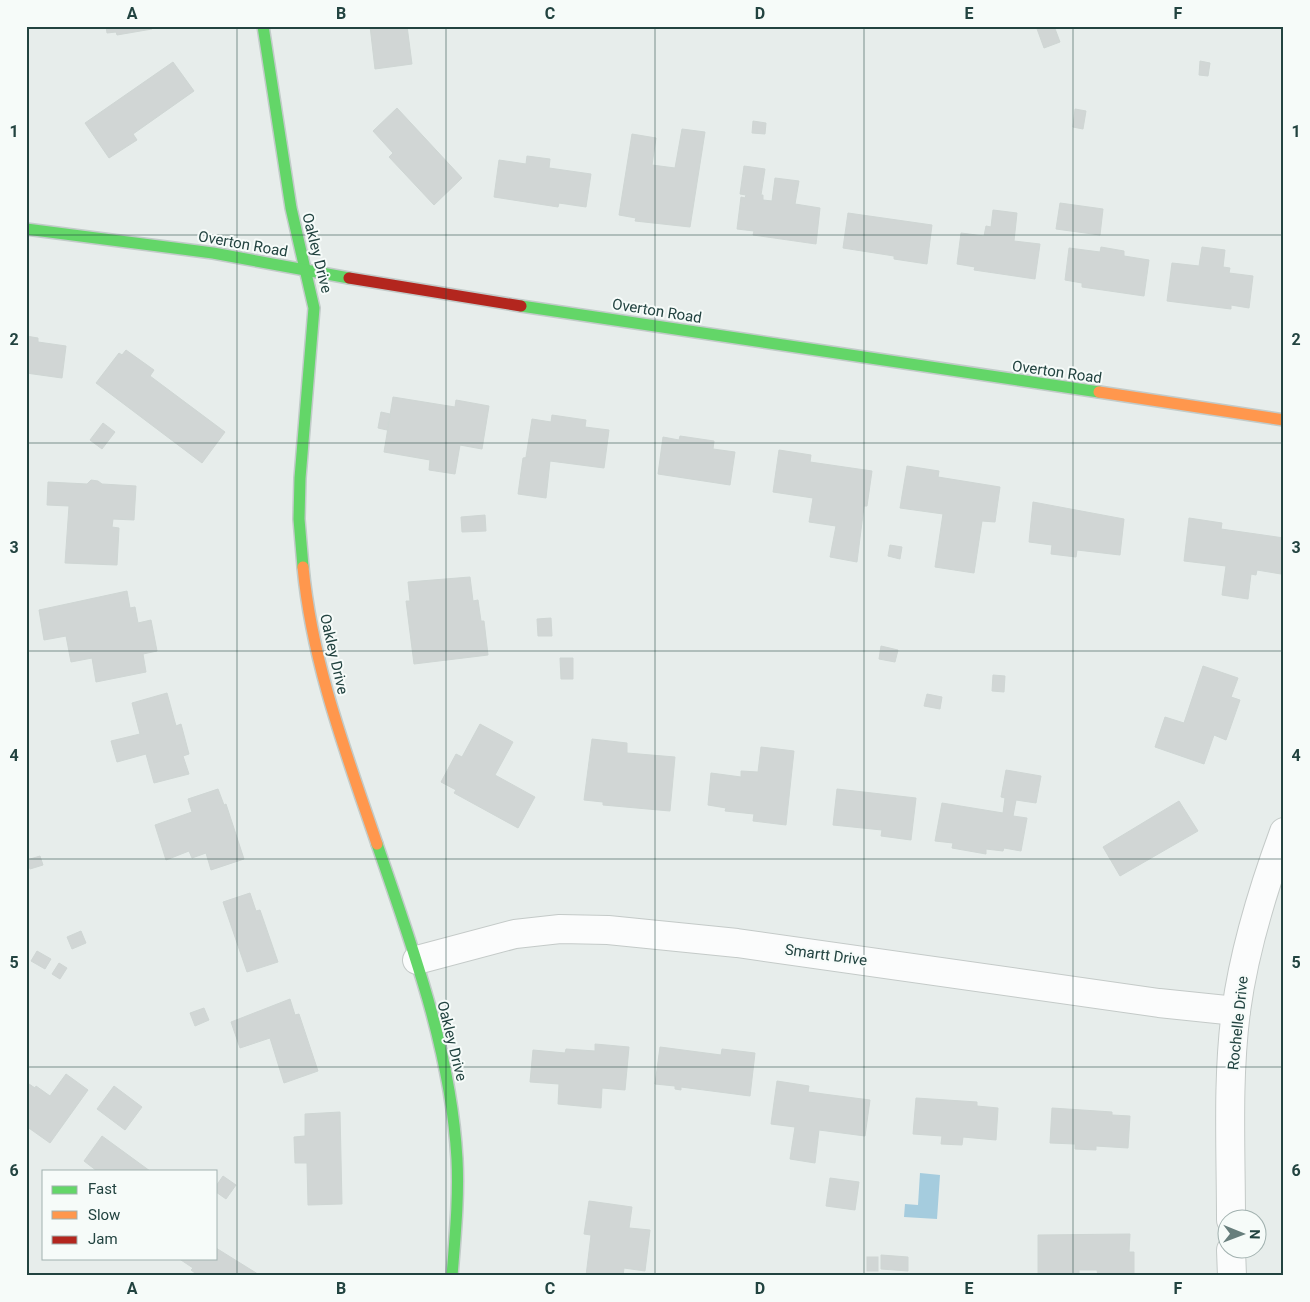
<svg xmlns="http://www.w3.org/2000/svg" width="1310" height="1302" viewBox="0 0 1310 1302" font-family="Roboto,sans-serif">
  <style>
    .water { fill: #a5ccde }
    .building { fill: #d1d6d5; stroke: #cfd6d4 }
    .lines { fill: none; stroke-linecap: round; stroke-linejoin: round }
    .street-casing { stroke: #c4cac8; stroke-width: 30 }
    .fast-casing { stroke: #c2cbc9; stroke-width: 14 }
    .slow-casing { stroke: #c2cbc9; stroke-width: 14 }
    .jam-casing { stroke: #c2cbc9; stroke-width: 14 }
    .street { stroke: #fbfcfc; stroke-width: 28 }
    .fast { stroke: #63d668; stroke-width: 11 }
    .slow { stroke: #ff974d; stroke-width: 11 }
    .jam { stroke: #b3261e; stroke-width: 11 }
    .grid { fill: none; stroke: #224340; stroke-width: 1; stroke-opacity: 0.55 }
    .labels { text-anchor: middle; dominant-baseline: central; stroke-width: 4; stroke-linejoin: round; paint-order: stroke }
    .street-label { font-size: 15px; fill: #224340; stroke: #f6fbf9 }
    .neatline { fill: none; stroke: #224340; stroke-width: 2 }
    .grid-label { font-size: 16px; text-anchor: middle; font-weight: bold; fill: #224340 }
  </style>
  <rect width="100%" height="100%" fill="#e7edeb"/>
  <polygon class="water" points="920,1173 940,1175 937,1219 904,1217 905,1204 918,1205"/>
  <g class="building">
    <polygon points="106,26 152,26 152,29 117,35 116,32 107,33"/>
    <polygon points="370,26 407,26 412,64 375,69"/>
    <polygon points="1036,26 1054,26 1060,42 1044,48"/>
    <polygon points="1200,61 1210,63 1208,76 1199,75"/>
    <polygon points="173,62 194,91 133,134 137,140 109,158 85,123"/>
    <polygon points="397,108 462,178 434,205 389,157 393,153 373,131"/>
    <polygon points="1075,109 1086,111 1083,129 1073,127"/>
    <polygon points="753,121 766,123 765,134 752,133"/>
    <polygon points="682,129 705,132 690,227 635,221 636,218 619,215 632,134 656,138 652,165 675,168"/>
    <polygon points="527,156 550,159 549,168 591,174 586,207 559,203 558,207 494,197 499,160 526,164"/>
    <polygon points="744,166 765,169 761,195 763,195 763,200 772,201 775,178 799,181 795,204 820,208 816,244 753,235 754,231 737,229 741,197 745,198 746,195 740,194"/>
    <polygon points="1060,203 1103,209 1100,235 1056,229"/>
    <polygon points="993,210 1017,213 1014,241 1040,244 1035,279 974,270 975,267 957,264 961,233 984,236 986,226 991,227"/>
    <polygon points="848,213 932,225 927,264 894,259 894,256 843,248"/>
    <polygon points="1101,247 1124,251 1124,256 1149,260 1144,296 1082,287 1082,283 1065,280 1069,248 1100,252"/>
    <polygon points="1202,247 1225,250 1223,267 1230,268 1229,273 1253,276 1249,308 1231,305 1231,309 1167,301 1172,263 1199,266"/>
    <polygon points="26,336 38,338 38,342 66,346 62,378 26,373"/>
    <polygon points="126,350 154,370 150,376 225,432 202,463 96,383 119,353 122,355"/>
    <polygon points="393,397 455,407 456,400 489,406 482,449 460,445 455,474 429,470 430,460 384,452"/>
    <polygon points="381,412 390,414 387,430 378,428"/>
    <polygon points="552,415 586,420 585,427 609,430 604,468 550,461 546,498 518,494 523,458 529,457 526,457 532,419 551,422"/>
    <polygon points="103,423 115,432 102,449 90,440"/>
    <polygon points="680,436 714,441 713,449 735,452 730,485 658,474 663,437 679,440"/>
    <polygon points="779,450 811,455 810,462 872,471 867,506 864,506 857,562 830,557 836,526 809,522 813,498 773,492"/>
    <polygon points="907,466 939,471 938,477 1000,487 995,522 982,521 974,573 935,567 943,514 900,508"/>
    <polygon points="91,480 98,481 102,484 136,486 134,520 113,519 112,527 119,528 117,565 65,563 69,506 47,505 48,482 87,484"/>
    <polygon points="1033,502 1124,519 1120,555 1077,550 1076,557 1051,554 1052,545 1029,542"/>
    <polygon points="485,515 486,531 462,532 461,517"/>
    <polygon points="1189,518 1222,523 1221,529 1284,538 1281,574 1257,570 1256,575 1251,574 1248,599 1222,595 1226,566 1184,561"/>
    <polygon points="890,545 902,547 900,559 888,556"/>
    <polygon points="470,577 473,601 478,600 481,621 484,621 488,655 414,664 406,601 410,601 408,582"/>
    <polygon points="127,591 130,608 135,607 138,623 151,620 157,651 143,654 146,672 96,682 92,658 71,662 66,636 44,640 39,610"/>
    <polygon points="551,618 552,636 538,636 537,619"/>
    <polygon points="881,646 898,650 895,662 879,659"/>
    <polygon points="560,658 573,658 573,679 561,679"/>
    <polygon points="1203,666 1238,678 1231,697 1240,700 1226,740 1214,735 1204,764 1155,747 1165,717 1184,723"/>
    <polygon points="993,675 1005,676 1004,692 992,691"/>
    <polygon points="167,693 176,726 181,724 189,754 183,756 189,774 154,783 146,754 117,762 111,741 140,734 132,703"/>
    <polygon points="927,694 942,697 940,709 924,706"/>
    <polygon points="480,724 513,742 495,775 535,797 518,828 454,793 456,790 441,782 456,754 462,757"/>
    <polygon points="592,739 627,743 627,753 675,757 670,811 603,805 603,802 584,800"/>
    <polygon points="761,747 794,751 786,825 753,821 754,814 725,811 726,808 708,805 711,773 741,777 741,771 758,772"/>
    <polygon points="1006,770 1041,776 1036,803 1016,800 1013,816 1027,818 1021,851 1004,848 1003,851 986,849 986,854 952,848 953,843 935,841 942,803 1003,813 1005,798 1001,797"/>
    <polygon points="218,789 224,805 226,804 244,859 211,870 206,853 192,858 189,851 166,860 155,825 192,812 188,799"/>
    <polygon points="837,789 916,798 911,840 881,836 882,830 833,825"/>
    <polygon points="1179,801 1198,831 1120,876 1103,847"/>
    <polygon points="40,856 43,865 30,869 27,860"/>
    <polygon points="250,893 256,911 260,910 278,962 247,972 223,902"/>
    <polygon points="81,931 86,943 72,949 67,937"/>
    <polygon points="37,951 51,959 45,969 31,961"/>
    <polygon points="59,963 67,968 60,979 52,974"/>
    <polygon points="290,999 295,1015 299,1014 318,1071 284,1083 270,1038 240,1048 231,1022"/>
    <polygon points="204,1008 209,1020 195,1026 190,1013"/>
    <polygon points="595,1044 629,1047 625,1090 602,1088 601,1108 558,1104 559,1084 530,1082 533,1050 565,1053 566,1049 595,1051"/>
    <polygon points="660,1047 721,1055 722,1049 755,1053 750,1096 681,1087 681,1090 675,1089 675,1086 655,1084"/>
    <polygon points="66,1074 88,1090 50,1143 26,1126 26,1082 35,1088 36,1086 50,1096"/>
    <polygon points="777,1081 809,1086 808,1092 870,1100 865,1136 819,1130 815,1163 790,1159 795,1127 771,1124"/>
    <polygon points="114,1086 142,1107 125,1130 97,1109"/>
    <polygon points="916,1098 977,1102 977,1106 998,1108 996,1140 963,1137 962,1145 941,1144 942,1136 913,1134"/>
    <polygon points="1052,1108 1112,1112 1112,1115 1130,1116 1128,1148 1096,1146 1096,1150 1075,1149 1075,1144 1050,1143"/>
    <polygon points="340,1112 342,1204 308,1205 307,1163 295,1163 294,1137 305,1136 305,1114"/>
    <polygon points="102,1136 150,1171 97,1171 84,1161"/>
    <polygon points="223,1176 236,1185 226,1199 216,1192 216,1186"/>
    <polygon points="830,1178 859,1182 855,1210 826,1206"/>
    <polygon points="589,1201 632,1207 629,1228 650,1230 645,1271 624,1268 623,1276 586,1276 591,1235 584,1234"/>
    <polygon points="1130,1234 1129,1252 1134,1252 1134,1276 1098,1276 1097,1270 1079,1270 1079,1274 1038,1276 1038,1235"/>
    <polygon points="216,1248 261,1276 199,1276 191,1270 193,1268 178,1258 216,1258"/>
    <polygon points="881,1255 908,1257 908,1271 881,1269"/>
    <rect x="867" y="1257" width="11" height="14"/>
  </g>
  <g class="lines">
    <defs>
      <g id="street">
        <polyline points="417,960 515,934 560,929 608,930 737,943 1159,1003 1236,1011"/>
        <path d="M1231 1220C1231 1151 1227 1080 1236 1011 1244 951 1263 889 1284 832"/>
        <polyline points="1231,1250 1232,1276"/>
      </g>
      <g id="fast">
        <polyline points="263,26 291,208 314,308 300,478 299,519 303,567"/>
        <polyline points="26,229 213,253 349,278"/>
        <polyline points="521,306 1099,392"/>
        <path d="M377 844C412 946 451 1051 457 1159 459 1198 455 1237 452 1276"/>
      </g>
      <g id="slow">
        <polyline points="1099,392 1284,420"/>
        <path d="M303 567C312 663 346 753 377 844"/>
      </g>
      <polyline id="jam" points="349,278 521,306"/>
    </defs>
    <use href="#street" class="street-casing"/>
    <use href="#fast" class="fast-casing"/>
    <use href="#slow" class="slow-casing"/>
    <use href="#jam" class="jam-casing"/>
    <use href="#street" class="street"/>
    <use href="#fast" class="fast"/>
    <use href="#slow" class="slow"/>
    <use href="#jam" class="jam"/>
  </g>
  <path class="grid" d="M237 26V1276M446 26V1276M655 26V1276M864 26V1276M1073 26V1276M26 235H1284M26 443H1284M26 651H1284M26 859H1284M26 1067H1284"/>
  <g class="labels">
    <g class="street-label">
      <text transform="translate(243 244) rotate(10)">Overton Road</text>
      <text transform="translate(317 253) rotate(76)">Oakley Drive</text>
      <text transform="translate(657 311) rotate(9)">Overton Road</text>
      <text transform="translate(1057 372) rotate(8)">Overton Road</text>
      <text transform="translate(334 654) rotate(77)">Oakley Drive</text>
      <text transform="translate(826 955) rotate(8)">Smartt Drive</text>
      <text transform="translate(1238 1023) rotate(-84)">Rochelle Drive</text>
      <text transform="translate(452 1041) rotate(76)">Oakley Drive</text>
    </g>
  </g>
  <rect width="1310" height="1302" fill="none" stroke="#f6fbf9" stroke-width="55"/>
  <rect x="42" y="1170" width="175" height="90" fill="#f6fbf9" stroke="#a1b1af"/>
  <rect x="52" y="1186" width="25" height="8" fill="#63d668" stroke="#a1b1af"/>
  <text x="88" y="1194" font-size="15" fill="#224340">Fast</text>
  <rect x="52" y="1211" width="25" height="8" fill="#ff974d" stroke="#a1b1af"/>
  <text x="88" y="1220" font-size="15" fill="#224340">Slow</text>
  <rect x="52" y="1236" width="25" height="8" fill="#b3261e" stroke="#a1b1af"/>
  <text x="88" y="1244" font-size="15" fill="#224340">Jam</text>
  <g transform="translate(1242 1234) rotate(91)"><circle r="24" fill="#f6fbf9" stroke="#a1b1af"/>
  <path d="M0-4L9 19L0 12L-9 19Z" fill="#677e7c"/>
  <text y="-8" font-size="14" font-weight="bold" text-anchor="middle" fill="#224340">N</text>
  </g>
  <rect x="28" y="28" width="1254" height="1246" class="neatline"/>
  <g class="grid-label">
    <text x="132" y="19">A</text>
    <text x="341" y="19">B</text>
    <text x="550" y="19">C</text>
    <text x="760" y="19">D</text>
    <text x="969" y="19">E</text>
    <text x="1178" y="19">F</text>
    <text x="14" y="137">1</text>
    <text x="1296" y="137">1</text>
    <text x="14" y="345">2</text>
    <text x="1296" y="345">2</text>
    <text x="14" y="553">3</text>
    <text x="1296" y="553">3</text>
    <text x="14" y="761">4</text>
    <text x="1296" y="761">4</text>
    <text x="14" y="968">5</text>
    <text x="1296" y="968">5</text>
    <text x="14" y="1176">6</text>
    <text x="1296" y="1176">6</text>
    <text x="132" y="1294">A</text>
    <text x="341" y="1294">B</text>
    <text x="550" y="1294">C</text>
    <text x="760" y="1294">D</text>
    <text x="969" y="1294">E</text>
    <text x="1178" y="1294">F</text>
  </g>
</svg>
